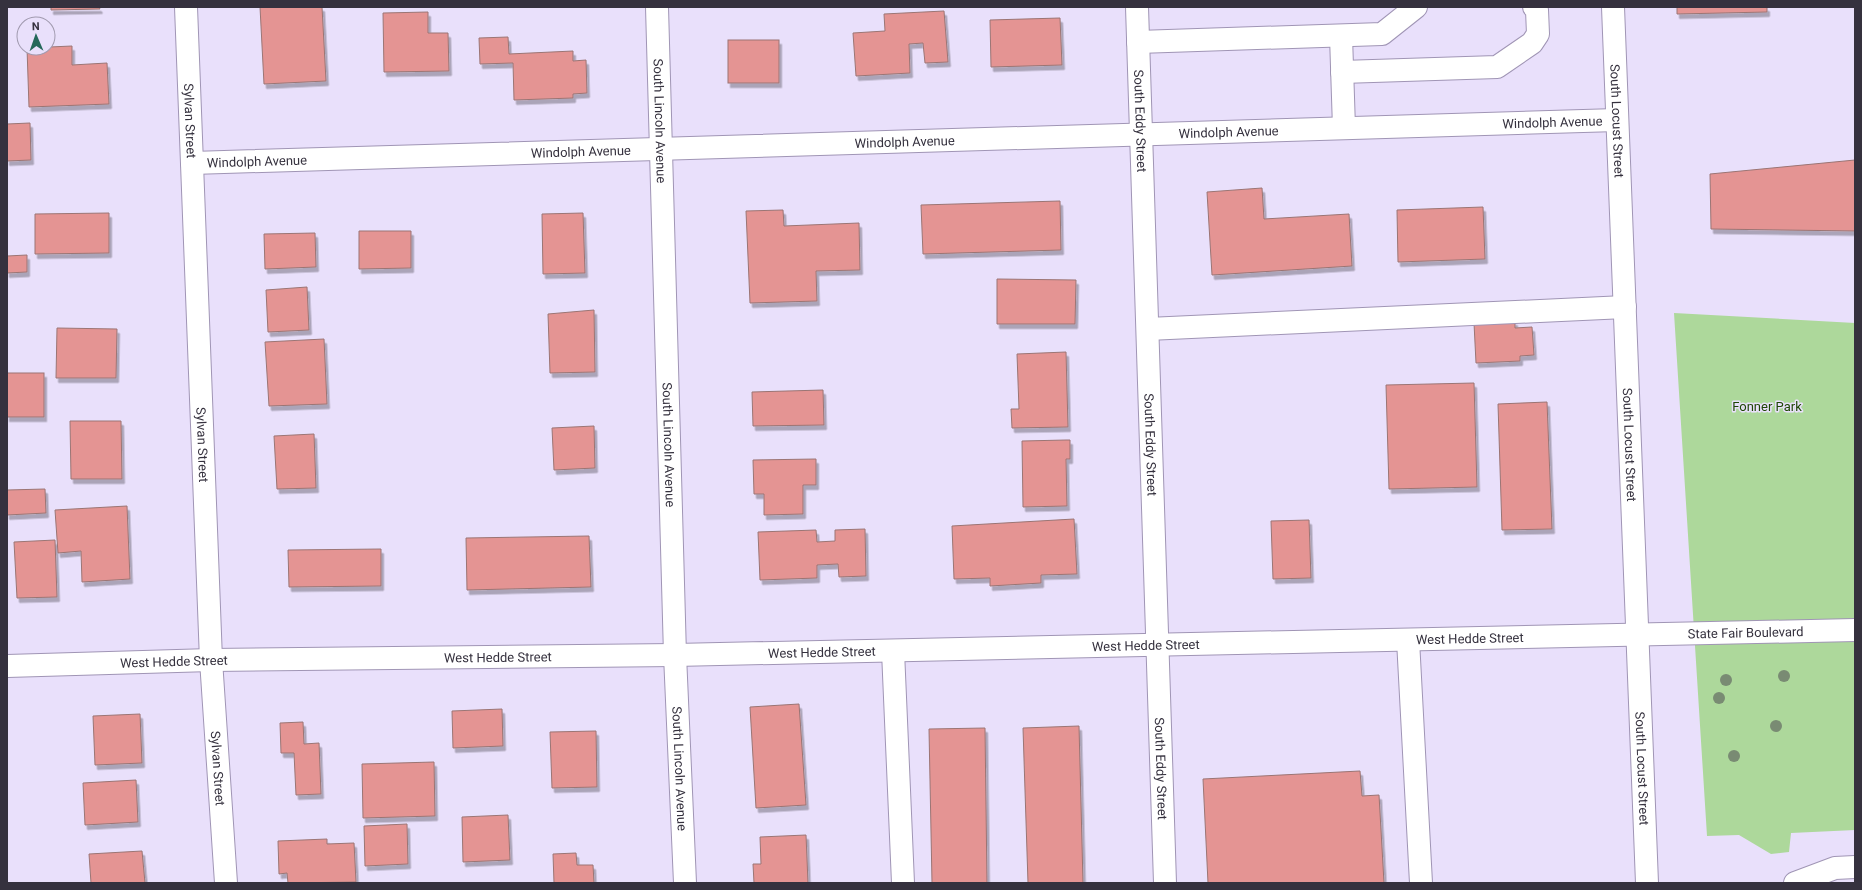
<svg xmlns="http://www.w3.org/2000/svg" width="1862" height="890" viewBox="0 0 1862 890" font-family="Roboto,sans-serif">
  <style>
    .green { fill: #add89b }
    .building { fill: #e49493; stroke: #9b7574; filter: url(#shadow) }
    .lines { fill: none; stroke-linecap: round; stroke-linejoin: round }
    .minor-casing { stroke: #a095b5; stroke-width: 24 }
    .major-casing { stroke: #a095b5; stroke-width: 24 }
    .minor { stroke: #fff; stroke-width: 22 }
    .major { stroke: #fff; stroke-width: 22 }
    .tree { fill: #798b73 }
    .labels { text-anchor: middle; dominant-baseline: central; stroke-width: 3; stroke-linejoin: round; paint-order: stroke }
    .street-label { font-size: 13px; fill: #35313e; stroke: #e9e0fb }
    .park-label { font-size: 13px; fill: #1e4604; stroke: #e9e0fb }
  </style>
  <defs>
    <filter id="shadow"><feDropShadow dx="2.5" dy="4.5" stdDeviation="0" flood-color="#0004"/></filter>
  </defs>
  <rect width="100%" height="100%" fill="#e9e0fb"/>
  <polygon class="green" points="1674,313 1855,323 1855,830 1791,833 1789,852 1771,854 1739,835 1707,836"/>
  <g class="building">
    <polygon points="51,7 99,7 100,9 51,10"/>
    <polygon points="260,7 322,7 326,81 264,84"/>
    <polygon points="1677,7 1767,7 1767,12 1677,14"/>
    <polygon points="944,11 948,62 925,63 923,43 909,44 910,73 856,76 853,33 885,31 884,14"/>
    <polygon points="428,12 428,33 448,33 449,71 384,72 383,13"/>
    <polygon points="1060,18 1062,65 991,67 990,20"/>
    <polygon points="508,37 509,54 573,51 573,61 586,60 587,93 573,94 573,98 514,100 513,63 480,64 479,38"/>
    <rect x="728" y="40" width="51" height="43"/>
    <polygon points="72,46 72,65 107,63 109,104 29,107 27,48"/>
    <polygon points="30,123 31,160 7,161 7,124"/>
    <polygon points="1855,160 1855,231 1711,229 1710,174"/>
    <polygon points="1262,188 1264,219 1349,214 1352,266 1212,275 1207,192"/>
    <polygon points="1060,201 1061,250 923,254 921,205"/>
    <polygon points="1483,207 1485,259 1398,262 1397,210"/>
    <polygon points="783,210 784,226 859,223 860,270 816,271 817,301 750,303 746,211"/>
    <polygon points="109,213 109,253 35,254 35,214"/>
    <polygon points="583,213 585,273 543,274 542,214"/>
    <polygon points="359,231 411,231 411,268 359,269"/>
    <polygon points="315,233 316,267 265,269 264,234"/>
    <polygon points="27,255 27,272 7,273 7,256"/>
    <polygon points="997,279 1076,280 1075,324 997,324"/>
    <polygon points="307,287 309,330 268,332 266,290"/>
    <polygon points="594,310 595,372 550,373 548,314"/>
    <polygon points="1515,321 1515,328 1532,327 1534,355 1520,356 1520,361 1476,363 1474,323"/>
    <polygon points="57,328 117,329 116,378 56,378"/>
    <polygon points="324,339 327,404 269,406 265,342"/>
    <polygon points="1066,352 1068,427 1012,428 1011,409 1019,409 1017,354"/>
    <rect x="7" y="373" width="37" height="44"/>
    <polygon points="1474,383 1477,487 1389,489 1386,385"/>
    <polygon points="823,390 824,425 753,426 752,392"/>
    <polygon points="1547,402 1552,529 1502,530 1498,404"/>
    <polygon points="70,421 121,421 122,479 71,479"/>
    <polygon points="594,426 595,468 554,470 552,428"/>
    <polygon points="314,434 316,488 277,489 274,436"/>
    <polygon points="1066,440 1070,440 1070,459 1066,459 1067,506 1023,507 1022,441"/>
    <polygon points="816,459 816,485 803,485 803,514 764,515 764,494 754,494 753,460"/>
    <polygon points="45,489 46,513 7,515 7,490"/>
    <polygon points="127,506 130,579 82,582 81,551 58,553 55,510"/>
    <polygon points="1074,519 1077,574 1041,575 1041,583 990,586 990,578 954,579 952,526"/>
    <polygon points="1309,520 1311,578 1273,579 1271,521"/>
    <polygon points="865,529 866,576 839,577 838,564 817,565 817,578 760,580 758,532 816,530 817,542 835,541 835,530"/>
    <polygon points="589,536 591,587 467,590 466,538"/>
    <polygon points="55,540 57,597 17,598 14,542"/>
    <polygon points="381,549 381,586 289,587 288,550"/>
    <polygon points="799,704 806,805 756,808 750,707"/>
    <polygon points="502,709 503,746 453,748 452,711"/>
    <polygon points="140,714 142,763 95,765 93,716"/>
    <polygon points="303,722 304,744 319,743 321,794 296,795 294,753 281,753 280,723"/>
    <polygon points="1079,726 1083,883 1028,883 1023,728"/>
    <polygon points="985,728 987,883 932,883 929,729"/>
    <polygon points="596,731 597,787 552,788 550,732"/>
    <polygon points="434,762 435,816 363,818 362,764"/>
    <polygon points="1360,771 1362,796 1379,795 1384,883 1208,883 1203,779"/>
    <polygon points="136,780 138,822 85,825 83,783"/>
    <polygon points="508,815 510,860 463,862 462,817"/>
    <polygon points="407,824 408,864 365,866 364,826"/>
    <polygon points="806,835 808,883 754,883 753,864 761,864 760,837"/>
    <polygon points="327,839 327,844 354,843 356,882 288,883 287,873 279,874 278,841"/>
    <polygon points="142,851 145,883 91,883 89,854"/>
    <polygon points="576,853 577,865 593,865 594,883 554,883 553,854"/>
  </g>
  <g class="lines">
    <defs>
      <g id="minor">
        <path id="s1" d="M186 7 211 660 226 883"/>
        <path id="s2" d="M657 7 675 655 685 883"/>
        <path id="s3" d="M1137 7 1165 883"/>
        <polyline points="1341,36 1344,128"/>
        <polyline points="1138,42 1382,34 1416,7"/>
        <polyline points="1342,72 1497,67 1532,43 1538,34 1537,10 1534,7"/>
        <path id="s4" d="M192 163 1617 120"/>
        <polyline points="1148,329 1625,307"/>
        <polyline points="1408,640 1421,883"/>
        <polyline points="893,651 903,883"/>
        <path id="s5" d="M7 666 211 660 675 655 1855 630"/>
        <polyline points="1795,883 1835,868 1855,867"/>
      </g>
      <g id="major">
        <path id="s6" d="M1613 7 1647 883"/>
      </g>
    </defs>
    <use href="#minor" class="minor-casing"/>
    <use href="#major" class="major-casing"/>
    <use href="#minor" class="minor"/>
    <use href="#major" class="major"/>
  </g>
  <g class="tree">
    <circle cx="1784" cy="676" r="6"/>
    <circle cx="1726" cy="680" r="6"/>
    <circle cx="1719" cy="698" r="6"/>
    <circle cx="1776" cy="726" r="6"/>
    <circle cx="1734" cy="756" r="6"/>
  </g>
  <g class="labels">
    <g class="street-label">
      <text stroke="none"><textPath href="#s1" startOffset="114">Sylvan Street</textPath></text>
      <text stroke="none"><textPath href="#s2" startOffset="114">South Lincoln Avenue</textPath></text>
      <text stroke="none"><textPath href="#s3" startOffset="114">South Eddy Street</textPath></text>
      <text stroke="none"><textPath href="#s6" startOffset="114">South Locust Street</textPath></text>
      <text stroke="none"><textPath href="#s4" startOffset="1361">Windolph Avenue</textPath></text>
      <text stroke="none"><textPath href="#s4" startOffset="1037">Windolph Avenue</textPath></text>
      <text stroke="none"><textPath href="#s4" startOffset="713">Windolph Avenue</textPath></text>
      <text stroke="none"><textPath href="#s4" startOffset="389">Windolph Avenue</textPath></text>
      <text stroke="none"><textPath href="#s4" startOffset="65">Windolph Avenue</textPath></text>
      <text stroke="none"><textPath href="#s1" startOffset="438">Sylvan Street</textPath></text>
      <text stroke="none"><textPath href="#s2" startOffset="438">South Lincoln Avenue</textPath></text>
      <text stroke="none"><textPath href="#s3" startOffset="438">South Eddy Street</textPath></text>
      <text stroke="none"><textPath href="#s6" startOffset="438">South Locust Street</textPath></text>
      <text stroke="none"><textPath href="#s5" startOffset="1739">State Fair Boulevard</textPath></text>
      <text stroke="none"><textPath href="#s5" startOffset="1463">West Hedde Street</textPath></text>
      <text stroke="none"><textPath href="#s5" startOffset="1139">West Hedde Street</textPath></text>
      <text stroke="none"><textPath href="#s5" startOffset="815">West Hedde Street</textPath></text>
      <text stroke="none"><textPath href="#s5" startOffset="491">West Hedde Street</textPath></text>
      <text stroke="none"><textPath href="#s5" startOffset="167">West Hedde Street</textPath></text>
      <text stroke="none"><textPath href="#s1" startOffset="762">Sylvan Street</textPath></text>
      <text stroke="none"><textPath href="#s2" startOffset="762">South Lincoln Avenue</textPath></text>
      <text stroke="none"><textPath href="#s3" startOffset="762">South Eddy Street</textPath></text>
      <text stroke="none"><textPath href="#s6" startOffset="762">South Locust Street</textPath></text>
    </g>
    <g class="park-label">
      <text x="1767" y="406">Fonner Park</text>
    </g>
  </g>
  <rect width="1862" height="890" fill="none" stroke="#35313e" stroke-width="16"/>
  <g transform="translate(36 36) rotate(358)"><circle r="19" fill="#e9e0fb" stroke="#a19aaf"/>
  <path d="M0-3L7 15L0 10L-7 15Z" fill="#25685a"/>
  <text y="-6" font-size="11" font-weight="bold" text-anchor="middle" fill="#35313e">N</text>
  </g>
</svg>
